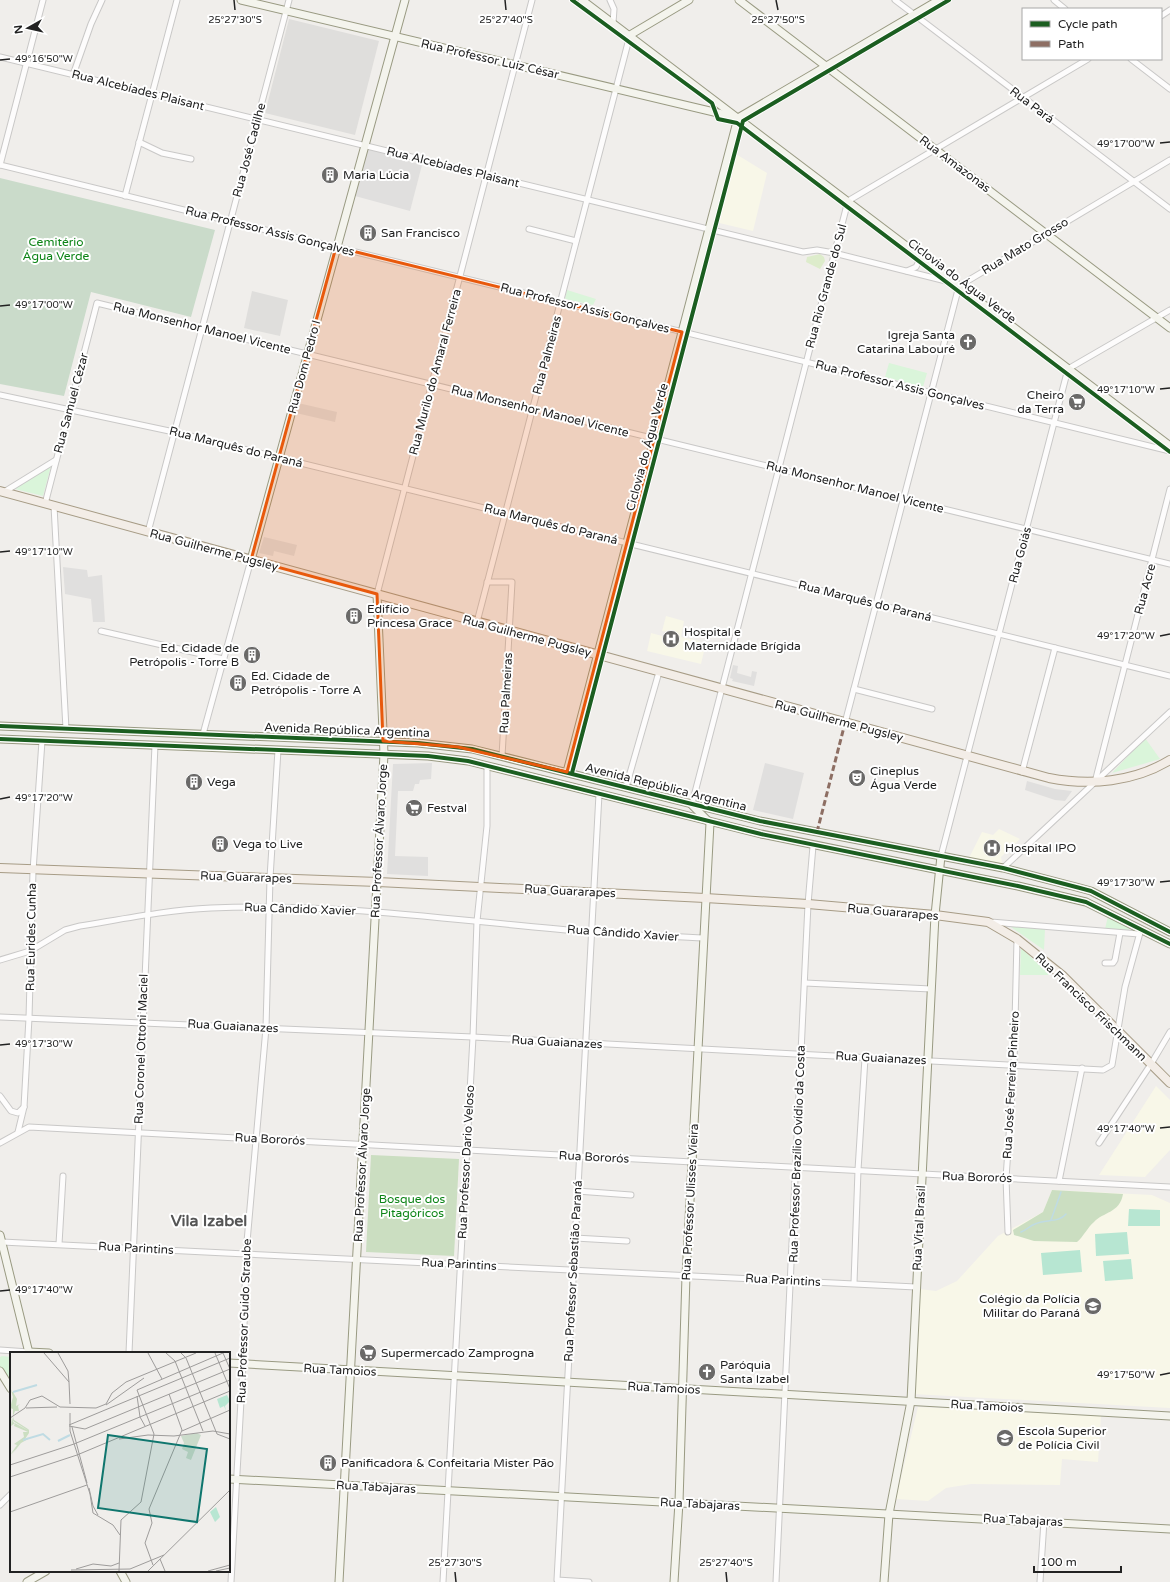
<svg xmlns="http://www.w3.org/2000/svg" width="1170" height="1582" viewBox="0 0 1170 1582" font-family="'Varela Round',sans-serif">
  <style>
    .residential { fill: #dfdedc }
    .education { fill: #f8f7e8 }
    .grass { fill: #ddeccb }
    .forest { fill: #cbdec1 }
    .cemetery { fill: #cadbca }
    .park { fill: #daf5da }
    .pitch { fill: #b7e6d2 }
    .parking { fill: #e0dfde }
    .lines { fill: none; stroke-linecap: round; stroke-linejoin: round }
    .stream { stroke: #bfdbe3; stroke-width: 1.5 }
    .street-casing { stroke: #c9c8c7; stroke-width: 7 }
    .secondary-casing { stroke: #999a82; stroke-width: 9 }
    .primary-casing { stroke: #a79c86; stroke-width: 10 }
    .street { stroke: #fdfcfc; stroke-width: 5 }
    .secondary { stroke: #f4f4ed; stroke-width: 7 }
    .primary { stroke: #f3ede7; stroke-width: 8 }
    .quiet { stroke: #8d6e63; stroke-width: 3; stroke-dasharray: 6 3; stroke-linecap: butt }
    .cycleway-casing { stroke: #fff; stroke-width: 6 }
    .cycleway { stroke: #1b5e20; stroke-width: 4 }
    .marked { fill: #e8590c; fill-opacity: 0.2; stroke: #e8590c; stroke-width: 3; stroke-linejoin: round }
    .ticks { fill: none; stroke: #222; stroke-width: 1.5 }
    .labels { text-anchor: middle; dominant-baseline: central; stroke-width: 4; stroke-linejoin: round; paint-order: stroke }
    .street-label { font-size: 12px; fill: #222; stroke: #fff }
    .poi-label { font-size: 12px; fill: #222; stroke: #fff; text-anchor: start }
    .park-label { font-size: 12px; fill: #0c8416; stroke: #fff }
    .district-label { font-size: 16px; font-weight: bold; fill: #555; stroke: #fff }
    .inset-river { fill: none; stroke: #bfdbe3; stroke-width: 2 }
    .inset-road { fill: none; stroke: #9e9c9b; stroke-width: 1 }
    .view { fill: #0f766e; fill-opacity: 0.15; stroke: #0f766e; stroke-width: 2 }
    .inset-edge { fill: none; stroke: #222; stroke-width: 2 }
    .ticks-label { font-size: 10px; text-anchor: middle; fill: #222; stroke: #fff; stroke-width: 4; stroke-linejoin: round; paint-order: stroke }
  </style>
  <rect width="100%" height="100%" fill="#f0eeeb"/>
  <g class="residential">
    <polygon points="289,19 379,41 355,135 265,113"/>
    <polygon points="252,291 288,300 280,336 244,328"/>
  </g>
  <g class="education">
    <polygon points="731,151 767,173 753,231 715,222"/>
    <polygon points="666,616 684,621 681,637 700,641 699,646 705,647 701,664 647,651 651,633 666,637 667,632 662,631"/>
    <polygon points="999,829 1020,839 1001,857 1002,862 1000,865 968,860 982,832 993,835"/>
    <polygon points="1156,1086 1170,1100 1170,1150 1145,1177 1099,1175"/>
    <polygon points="1052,1190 1152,1195 1170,1203 1170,1408 913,1394 919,1289 936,1291 957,1281 998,1236 1043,1212"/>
    <polygon points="918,1407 1101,1416 1098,1462 1062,1459 1060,1485 971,1484 946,1488 928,1501 896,1499"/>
  </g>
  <polygon class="grass" points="820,254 824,257 825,261 820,269 806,262 807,257"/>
  <g class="forest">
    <polygon points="371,1155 459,1159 454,1256 366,1252"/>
    <path d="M1052 1190 1123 1194C1120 1213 1103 1212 1094 1222 1087 1228 1084 1236 1077 1242L1034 1241 1014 1235 1013 1230 1043 1212Z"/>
  </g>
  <polygon class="cemetery" points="0,178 215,230 191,317 91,292 64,396 0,384"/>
  <g class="park">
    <polygon points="567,290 596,299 593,305 565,299"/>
    <polygon points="889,363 927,373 923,387 885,377"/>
    <polygon points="51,466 43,496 15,489"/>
    <polygon points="1145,738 1160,759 1112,773"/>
    <polygon points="1108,916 1130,926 1129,931 1105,929"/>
    <polygon points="1008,925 1045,929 1044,950"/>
    <polygon points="1021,948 1050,975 1020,975"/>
    <polygon points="2,1356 11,1357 11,1385 0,1368 0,1357"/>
  </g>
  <g class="pitch">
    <polygon points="1129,1209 1160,1210 1160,1226 1128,1226"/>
    <polygon points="1127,1232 1129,1254 1096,1256 1095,1234"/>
    <polygon points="1080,1250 1082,1272 1043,1275 1041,1253"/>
    <polygon points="1131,1259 1133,1279 1105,1281 1103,1261"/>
  </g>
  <g class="parking">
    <polygon points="368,149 422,165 410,211 355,196"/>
    <polygon points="298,403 337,412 335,422 296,413"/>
    <polygon points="264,537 297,545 294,556 274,551 273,556 259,553"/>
    <polygon points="63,567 87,570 88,577 102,575 105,622 93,622 91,599 65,594"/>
    <polygon points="733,665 738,666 737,673 751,677 752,671 757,672 754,686 732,681 733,679 730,678"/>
    <polygon points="432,763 431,779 420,780 419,784 415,784 413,791 398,791 395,856 428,857 428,876 387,874 393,764"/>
    <polygon points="765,763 804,773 793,819 753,810"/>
    <polygon points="1027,781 1055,789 1072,791 1065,801 1055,800 1025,790"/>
  </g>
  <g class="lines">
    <g class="stream">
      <polyline points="1051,1220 1061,1192"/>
      <path d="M1021 1232C1027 1230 1029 1226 1035 1224 1045 1219 1059 1223 1066 1214"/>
    </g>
    <defs>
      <g id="street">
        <polyline points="610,0 614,9 613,23"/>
        <polyline points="895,0 1170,209"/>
        <polyline points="1054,0 1065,9"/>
        <polyline points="1161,16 1170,10"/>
        <polyline points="0,57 803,252 817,250 834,253 954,283"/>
        <polyline points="1131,59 1170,89"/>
        <polyline points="73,75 91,24 102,0"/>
        <polyline points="139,142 162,153 191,159"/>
        <polyline points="0,165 1170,451"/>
        <polyline points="0,165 43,0"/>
        <polyline points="125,196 177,0"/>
        <polyline points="529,229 576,241"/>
        <polyline points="907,271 916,267 921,257"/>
        <polyline points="0,395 174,432 1170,676"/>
        <polyline points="4,492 56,460"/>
        <polyline points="45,504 97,303 1170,564"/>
        <polyline points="54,506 66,729"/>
        <polyline points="148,532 289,0"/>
        <polyline points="487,582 512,582 502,756"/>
        <polyline points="377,594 532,0"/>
        <polyline points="477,622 630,35"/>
        <polyline points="101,631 223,659"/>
        <polyline points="854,689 932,709"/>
        <polyline points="845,723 959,286 1170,160"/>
        <polyline points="203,734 251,560"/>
        <polyline points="1022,772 1055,648"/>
        <polyline points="1095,782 1170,489"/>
        <polyline points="626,787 659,672"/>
        <polyline points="692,804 848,201 1088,59"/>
        <polyline points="941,856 1068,369 1170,310"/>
        <polyline points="1003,868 1170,712"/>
        <polyline points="991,922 1139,934"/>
        <path d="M0 960 30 951 65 930 80 926C123 919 167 910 211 908 338 902 464 922 591 932 628 935 666 936 704 938"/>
        <polyline points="1105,963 1113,963 1115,960 1120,933"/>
        <polyline points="805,983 931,989"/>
        <polyline points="0,1017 473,1037 1103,1070 1112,1065 1125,987 1141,929"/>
        <polyline points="0,1096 11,1111 18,1113 24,1107"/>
        <polyline points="18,1132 24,1107 29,1018 33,871 42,741"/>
        <polyline points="0,1143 29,1127 1170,1187"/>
        <polyline points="1099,1143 1151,1064 1170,1032"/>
        <polyline points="1059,1181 1082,1068"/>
        <polyline points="577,1191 631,1195"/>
        <polyline points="1008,1232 1006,1178 1014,1065 1017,939"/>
        <polyline points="575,1238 627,1241"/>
        <polyline points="2,1242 916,1287"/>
        <polyline points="59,1244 63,1176"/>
        <polyline points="854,1283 858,1170 865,1058"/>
        <polyline points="0,1350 29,1352"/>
        <polyline points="129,1353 155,745"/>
        <polyline points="0,1505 11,1494"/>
        <polyline points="231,1582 243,1364 246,1253 266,1028 270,878 278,750"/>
        <polyline points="443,1582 473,1037 477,921 487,826 487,766"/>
        <polyline points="589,1582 557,1580 599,794"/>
        <polyline points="776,1582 808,904 813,846"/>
        <polyline points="1040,1582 1044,1521"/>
      </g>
      <g id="secondary">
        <polyline points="241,0 735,117"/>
        <polyline points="582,0 1170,446"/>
        <polyline points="739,0 1170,328"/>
        <polyline points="630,35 689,0"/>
        <polyline points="251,560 405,0"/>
        <polyline points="0,726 418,743 472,749 760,821 1003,868 1080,888 1091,891 1170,932"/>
        <polyline points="0,739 428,756 468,761 761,834 1018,886 1086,902 1170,944"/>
        <polyline points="567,772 738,118 939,0"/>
        <polyline points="0,1235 29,1353"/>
        <polyline points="29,1352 49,1353"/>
        <polyline points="229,1363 1170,1416"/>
        <polyline points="0,1371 11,1389"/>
        <polyline points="229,1479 1170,1529"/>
        <polyline points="120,1571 126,1582"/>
        <polyline points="27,1582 46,1571"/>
        <polyline points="339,1582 384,754 377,594"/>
        <polyline points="674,1582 679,1502 686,1276 710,823 692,805"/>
        <polyline points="884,1582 889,1514 911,1401 935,915 941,856"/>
      </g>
      <g id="primary">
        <path d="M0 491 1049 778C1090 786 1134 782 1170 760"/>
        <polyline points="0,868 378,882 705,898 808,904 935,915 988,922 1017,939 1063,976 1170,1083"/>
      </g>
    </defs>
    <use href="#street" class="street-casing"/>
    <use href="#secondary" class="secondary-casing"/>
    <use href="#primary" class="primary-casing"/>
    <use href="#street" class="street"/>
    <use href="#secondary" class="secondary"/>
    <use href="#primary" class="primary"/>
    <polyline class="quiet" points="817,832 845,723"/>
    <defs>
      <g id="cycleway">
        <polyline points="572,0 712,103 718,119 737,123 1170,452"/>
        <polyline points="0,726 418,743 472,749 760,821 1003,868 1080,888 1091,891 1170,932"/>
        <polyline points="0,739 428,756 468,761 761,834 1018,886 1086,902 1170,944"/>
        <polyline points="572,773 743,121 949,0"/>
      </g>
    </defs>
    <use href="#cycleway" class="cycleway-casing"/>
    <use href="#cycleway" class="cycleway"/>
  </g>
  <path class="marked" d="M336 247 682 332 567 772 458 747 383 741 377 594 251 560Z"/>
  <path class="ticks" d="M234 0 235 10M505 0 506 10M776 0 778 10M0 60 10 59M1160 143 1170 142M0 306 10 305M1160 389 1170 388M0 552 10 551M1160 636 1170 634M0 799 10 797M1160 882 1170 881M0 1045 10 1044M1160 1128 1170 1127M0 1291 10 1290M1160 1375 1170 1373M455 1572 456 1582M726 1572 727 1582"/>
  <defs>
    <symbol id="building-disc" viewBox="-11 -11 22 22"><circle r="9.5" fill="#6a6968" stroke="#fff"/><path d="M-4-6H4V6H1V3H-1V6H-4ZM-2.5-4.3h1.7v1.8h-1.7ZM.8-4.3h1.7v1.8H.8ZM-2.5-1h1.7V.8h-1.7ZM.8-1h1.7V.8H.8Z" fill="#fff"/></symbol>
    <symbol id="church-disc" viewBox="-11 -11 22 22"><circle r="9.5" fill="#6a6968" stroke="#fff"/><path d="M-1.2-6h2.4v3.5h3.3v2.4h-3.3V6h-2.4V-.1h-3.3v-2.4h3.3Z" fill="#fff"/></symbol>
    <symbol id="supermarket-disc" viewBox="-11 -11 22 22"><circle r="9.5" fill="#6a6968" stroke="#fff"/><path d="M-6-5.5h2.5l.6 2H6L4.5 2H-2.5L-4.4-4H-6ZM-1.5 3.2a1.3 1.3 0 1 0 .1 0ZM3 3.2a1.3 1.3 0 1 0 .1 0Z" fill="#fff"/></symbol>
    <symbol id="hospital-disc" viewBox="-11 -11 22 22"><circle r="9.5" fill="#6a6968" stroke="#fff"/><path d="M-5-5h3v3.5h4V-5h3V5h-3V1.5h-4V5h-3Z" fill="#fff"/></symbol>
    <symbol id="theatre-disc" viewBox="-11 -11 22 22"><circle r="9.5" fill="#6a6968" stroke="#fff"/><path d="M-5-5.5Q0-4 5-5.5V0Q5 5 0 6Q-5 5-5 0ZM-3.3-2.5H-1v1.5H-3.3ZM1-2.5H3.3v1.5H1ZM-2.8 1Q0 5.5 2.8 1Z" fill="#fff"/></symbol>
    <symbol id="university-disc" viewBox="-11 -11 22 22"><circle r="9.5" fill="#6a6968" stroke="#fff"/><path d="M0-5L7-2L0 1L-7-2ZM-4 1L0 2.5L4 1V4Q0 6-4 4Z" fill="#fff"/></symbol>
  </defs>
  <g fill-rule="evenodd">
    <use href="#building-disc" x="320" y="165" width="20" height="20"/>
    <use href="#building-disc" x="358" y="223" width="20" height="20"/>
    <use href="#church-disc" x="958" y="332" width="20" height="20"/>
    <use href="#supermarket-disc" x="1067" y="392" width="20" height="20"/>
    <use href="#building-disc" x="344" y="606" width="20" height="20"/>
    <use href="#hospital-disc" x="661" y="629" width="20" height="20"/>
    <use href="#building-disc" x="242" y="645" width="20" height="20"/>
    <use href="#building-disc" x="228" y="673" width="20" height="20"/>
    <use href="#theatre-disc" x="847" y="768" width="20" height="20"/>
    <use href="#building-disc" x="184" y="772" width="20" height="20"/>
    <use href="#supermarket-disc" x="404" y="798" width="20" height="20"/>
    <use href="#building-disc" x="210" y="834" width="20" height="20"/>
    <use href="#hospital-disc" x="982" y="838" width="20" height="20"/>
    <use href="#university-disc" x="1083" y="1296" width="20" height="20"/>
    <use href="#supermarket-disc" x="358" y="1343" width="20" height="20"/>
    <use href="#church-disc" x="697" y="1362" width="20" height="20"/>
    <use href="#university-disc" x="995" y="1428" width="20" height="20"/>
    <use href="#building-disc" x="318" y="1453" width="20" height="20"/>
  </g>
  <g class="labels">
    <g class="street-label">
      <text transform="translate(490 59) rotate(13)">Rua Professor Luiz César</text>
      <text transform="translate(138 90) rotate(14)">Rua Alcebíades Plaisant</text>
      <text transform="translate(1032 105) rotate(37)">Rua Pará</text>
      <text transform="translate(249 150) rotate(-75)">Rua José Cadilhe</text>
      <text transform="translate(955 164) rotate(37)">Rua Amazonas</text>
      <text transform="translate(453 167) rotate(14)">Rua Alcebíades Plaisant</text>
      <text transform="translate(270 231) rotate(14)">Rua Professor Assis Gonçalves</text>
      <text transform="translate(1025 246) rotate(-31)">Rua Mato Grosso</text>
      <text transform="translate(962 281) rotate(37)">Ciclovia do Água Verde</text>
      <text transform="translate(826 286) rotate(-75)">Rua Rio Grande do Sul</text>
      <text transform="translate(585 308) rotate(14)">Rua Professor Assis Gonçalves</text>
      <text transform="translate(202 328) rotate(14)">Rua Monsenhor Manoel Vicente</text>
      <text transform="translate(547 355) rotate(-75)">Rua Palmeiras</text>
      <text transform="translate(304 367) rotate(-75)">Rua Dom Pedro I</text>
      <text transform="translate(435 372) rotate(-75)">Rua Murilo do Amaral Ferreira</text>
      <text transform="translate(900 385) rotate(14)">Rua Professor Assis Gonçalves</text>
      <text transform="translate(71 403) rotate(-75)">Rua Samuel Cézar</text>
      <text transform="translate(540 411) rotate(14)">Rua Monsenhor Manoel Vicente</text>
      <text transform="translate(236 447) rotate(14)">Rua Marquês do Paraná</text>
      <text transform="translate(647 447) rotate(-75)">Ciclovia do Água Verde</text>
      <text transform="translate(855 487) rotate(14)">Rua Monsenhor Manoel Vicente</text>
      <text transform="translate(551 524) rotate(14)">Rua Marquês do Paraná</text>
      <text transform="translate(214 550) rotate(15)">Rua Guilherme Pugsley</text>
      <text transform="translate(1020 555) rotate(-75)">Rua Goiás</text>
      <text transform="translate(1145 589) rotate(-75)">Rua Acre</text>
      <text transform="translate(865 601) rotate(14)">Rua Marquês do Paraná</text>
      <text transform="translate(527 636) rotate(15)">Rua Guilherme Pugsley</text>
      <text transform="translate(506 693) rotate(-87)">Rua Palmeiras</text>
      <text transform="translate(839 721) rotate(15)">Rua Guilherme Pugsley</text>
      <text transform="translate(347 730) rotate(2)">Avenida República Argentina</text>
      <text transform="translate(666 787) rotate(14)">Avenida República Argentina</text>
      <text transform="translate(379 841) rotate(-87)">Rua Professor Álvaro Jorge</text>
      <text transform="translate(246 877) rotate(2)">Rua Guararapes</text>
      <text transform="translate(570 891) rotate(3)">Rua Guararapes</text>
      <text transform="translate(300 909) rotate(2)">Rua Cândido Xavier</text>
      <text transform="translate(893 912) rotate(5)">Rua Guararapes</text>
      <text transform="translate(623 933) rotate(4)">Rua Cândido Xavier</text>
      <text transform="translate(31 937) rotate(-89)">Rua Eurides Cunha</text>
      <text transform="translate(1091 1007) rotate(44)">Rua Francisco Frischmann</text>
      <text transform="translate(233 1026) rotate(3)">Rua Guaianazes</text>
      <text transform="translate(557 1042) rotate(3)">Rua Guaianazes</text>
      <text transform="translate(141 1049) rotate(-88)">Rua Coronel Ottoni Maciel</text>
      <text transform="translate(881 1058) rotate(3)">Rua Guaianazes</text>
      <text transform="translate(1011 1085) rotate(-87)">Rua José Ferreira Pinheiro</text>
      <text transform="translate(270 1139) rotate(3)">Rua Bororós</text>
      <text transform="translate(797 1154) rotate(-88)">Rua Professor Brazílio Ovídio da Costa</text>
      <text transform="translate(594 1157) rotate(3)">Rua Bororós</text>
      <text transform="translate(466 1162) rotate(-87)">Rua Professor Dario Veloso</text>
      <text transform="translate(362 1165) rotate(-87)">Rua Professor Álvaro Jorge</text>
      <text transform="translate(977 1177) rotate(2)">Rua Bororós</text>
      <text transform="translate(690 1202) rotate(-87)">Rua Professor Ulisses Vieira</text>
      <text transform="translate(919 1228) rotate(-87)">Rua Vital Brasil</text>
      <text transform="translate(136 1248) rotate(3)">Rua Parintins</text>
      <text transform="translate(459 1264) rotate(3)">Rua Parintins</text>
      <text transform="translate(573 1271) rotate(-87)">Rua Professor Sebastião Paraná</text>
      <text transform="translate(783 1280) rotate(3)">Rua Parintins</text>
      <text transform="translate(244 1321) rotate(-88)">Rua Professor Guido Straube</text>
      <text transform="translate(340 1370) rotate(3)">Rua Tamoios</text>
      <text transform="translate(664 1388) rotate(3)">Rua Tamoios</text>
      <text transform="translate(987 1406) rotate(3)">Rua Tamoios</text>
      <text transform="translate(376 1487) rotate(3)">Rua Tabajaras</text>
      <text transform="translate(700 1504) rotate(3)">Rua Tabajaras</text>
      <text transform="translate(1023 1520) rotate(3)">Rua Tabajaras</text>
    </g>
    <g class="poi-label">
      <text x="343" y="175">Maria Lúcia</text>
      <text x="381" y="233">San Francisco</text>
      <text x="955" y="335" text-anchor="end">Igreja Santa<tspan x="955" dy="14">Catarina Labouré</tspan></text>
      <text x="1064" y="395" text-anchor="end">Cheiro<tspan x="1064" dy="14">da Terra</tspan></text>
      <text x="367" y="609">Edifício<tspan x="367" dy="14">Princesa Grace</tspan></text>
      <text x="684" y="632">Hospital e<tspan x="684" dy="14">Maternidade Brígida</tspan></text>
      <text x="239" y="648" text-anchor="end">Ed. Cidade de<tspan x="239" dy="14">Petrópolis - Torre B</tspan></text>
      <text x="251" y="676">Ed. Cidade de<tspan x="251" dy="14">Petrópolis - Torre A</tspan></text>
      <text x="870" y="771">Cineplus<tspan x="870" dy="14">Água Verde</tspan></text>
      <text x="207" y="782">Vega</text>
      <text x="427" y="808">Festval</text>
      <text x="233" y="844">Vega to Live</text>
      <text x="1005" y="848">Hospital IPO</text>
      <text x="1080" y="1299" text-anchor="end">Colégio da Polícia<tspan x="1080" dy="14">Militar do Paraná</tspan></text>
      <text x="381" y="1353">Supermercado Zamprogna</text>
      <text x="720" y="1365">Paróquia<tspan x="720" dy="14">Santa Izabel</tspan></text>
      <text x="1018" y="1431">Escola Superior<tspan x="1018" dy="14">de Polícia Civil</tspan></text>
      <text x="341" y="1463">Panificadora &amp; Confeitaria Mister Pão</text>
    </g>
    <g class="park-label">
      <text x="56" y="242">Cemitério<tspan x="56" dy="14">Água Verde</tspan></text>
      <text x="412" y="1199">Bosque dos<tspan x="412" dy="14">Pitagóricos</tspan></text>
    </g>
    <g class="district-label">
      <text x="209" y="1221">Vila Izabel</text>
    </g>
  </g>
  <g transform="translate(10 1352)">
    <rect width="220" height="220" fill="#f0eeeb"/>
    <path d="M0 35 2 40 8 39 3 40 7 47 6 54 10 52 13 54 10 52 8 54 9 59H5L3 64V57L0 56 3 45ZM4 64V68L18 77 19 78V81L15 87 20 86 11 91 0 105 6 97 0 103 7 93 4 92 14 85 13 80H18L4 74 5 71 1 74 2 65 3 70 19 79 3 69Z" fill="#cbdec1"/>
    <path d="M187 81 191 83 181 108 176 106 178 100 172 97 174 91 171 84Z" fill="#cadbca"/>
    <path d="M217 43 220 49 215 54 216 59 214 54 210 56 207 47ZM206 155 210 165 205 170 200 160Z" fill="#b7e6d2"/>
    <path class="inset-river" d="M3 40 27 33M13 88 33 82 40 88M48 89 60 83"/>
    <path class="inset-road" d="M34 1 59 30 60 52M48 1 58 19 59 30M138 1 152 27M156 1 165 9 193 79M171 1 176 6 207 82 220 87M205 1 220 37M213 1 220 17M127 44 130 65 135 74M96 53 134 26M16 56 47 55M60 61V79L80 142 83 161 103 173 110 183M0 66 15 56 20 48 32 44 50 55 86 56 96 52 102 41 116 30 186 1M59 73 220 6M59 74 75 77 220 17M62 75 77 131M172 79 220 58M109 87 138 83 164 84 203 79 220 82M0 113 64 92 220 28M0 125 67 103 220 39M79 136 83 154 88 163M0 160 77 133M150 207 155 219M143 213 135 191 142 171 139 157 172 78 159 42M66 217 83 212 101 214 109 211M61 218 120 217 154 203M109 219 111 168 131 150 144 82 127 38 213 1M138 219 220 138M198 219 220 213M206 219 220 216"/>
    <path class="view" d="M98 83 197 97 187 170 88 156Z"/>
    <rect width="220" height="220" class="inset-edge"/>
  </g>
  <g class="ticks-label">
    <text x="235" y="23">25°27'30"S</text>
    <text x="506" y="23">25°27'40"S</text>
    <text x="778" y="23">25°27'50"S</text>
    <text x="44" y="62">49°16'50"W</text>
    <text x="1126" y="147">49°17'00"W</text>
    <text x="44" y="308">49°17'00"W</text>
    <text x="1126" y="393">49°17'10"W</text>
    <text x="44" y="555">49°17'10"W</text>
    <text x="1126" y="639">49°17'20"W</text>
    <text x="44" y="801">49°17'20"W</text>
    <text x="1126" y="886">49°17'30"W</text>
    <text x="44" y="1047">49°17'30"W</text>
    <text x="1126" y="1132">49°17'40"W</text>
    <text x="44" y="1293">49°17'40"W</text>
    <text x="1126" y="1378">49°17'50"W</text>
    <text x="455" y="1566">25°27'30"S</text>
    <text x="726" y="1566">25°27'40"S</text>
  </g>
  <rect x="1022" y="8" width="140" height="52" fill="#ffffff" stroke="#a7a7a7"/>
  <rect x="1030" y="21" width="20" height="6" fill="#1b5e20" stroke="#a7a7a7"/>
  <text x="1058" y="28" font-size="12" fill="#222222">Cycle path</text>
  <rect x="1030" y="41" width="20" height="6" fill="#8d6e63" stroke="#a7a7a7"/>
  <text x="1058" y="48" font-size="12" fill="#222222">Path</text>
  <g transform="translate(28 28) rotate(262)" stroke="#ffffff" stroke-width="3" paint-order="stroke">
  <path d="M0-3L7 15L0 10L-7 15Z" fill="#222222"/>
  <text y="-6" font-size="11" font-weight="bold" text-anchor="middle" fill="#222222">N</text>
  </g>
  <path d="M1034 1566v6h87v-6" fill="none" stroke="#222222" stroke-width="2"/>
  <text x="1040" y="1566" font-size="12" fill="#222222" stroke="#ffffff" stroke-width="3" paint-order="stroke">100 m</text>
</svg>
